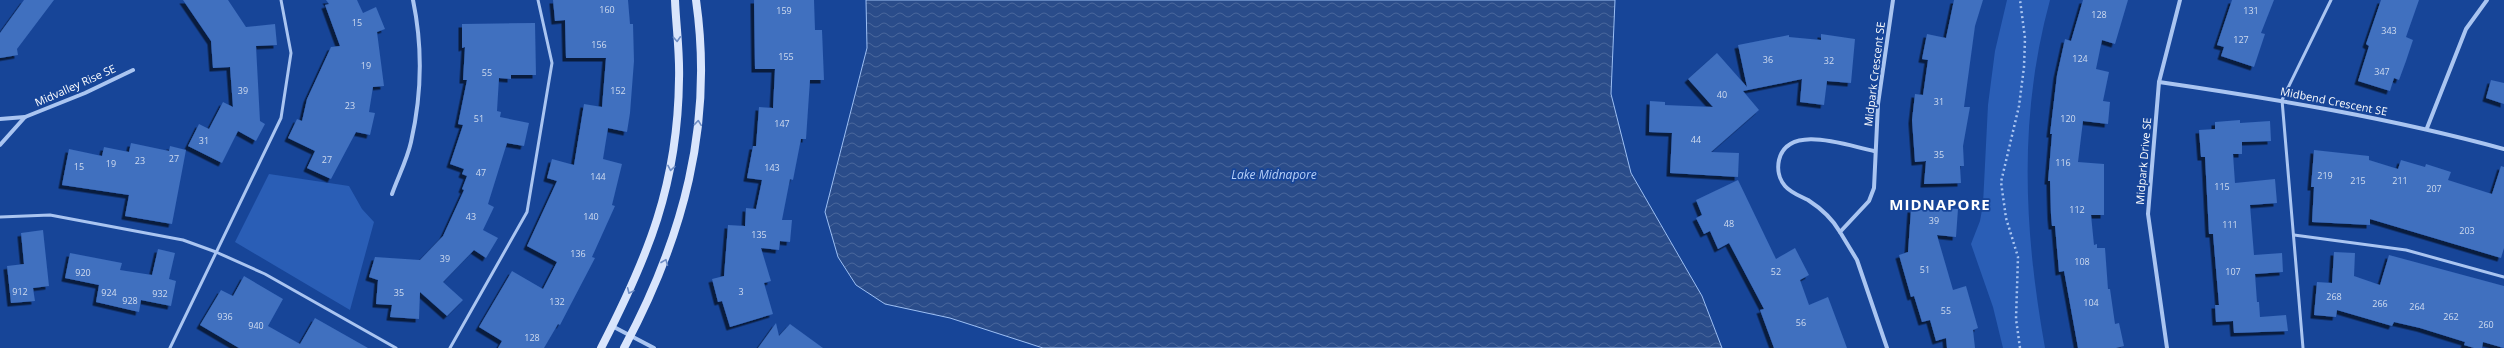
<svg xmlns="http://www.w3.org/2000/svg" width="2504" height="348" viewBox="0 0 2504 348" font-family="'Open Sans',sans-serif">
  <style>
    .green { fill: #2a5eb6 }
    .water { fill: url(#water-waves); stroke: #9cbff4 }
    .building { fill: #3f6fbf; filter: url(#shadow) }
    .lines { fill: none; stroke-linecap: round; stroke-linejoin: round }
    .path { stroke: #aac5f1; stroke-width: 2.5; stroke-dasharray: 2 3; stroke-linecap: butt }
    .lane { stroke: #aac5f1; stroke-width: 3 }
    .street { stroke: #aac5f1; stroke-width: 4 }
    .secondary { stroke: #d9e5fc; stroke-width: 8 }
    .oneway { stroke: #6e8dc5 }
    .labels { text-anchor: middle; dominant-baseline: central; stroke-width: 3.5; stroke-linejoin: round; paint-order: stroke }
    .number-label { font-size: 9px; fill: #cfdbef }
    .street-label { font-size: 11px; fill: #fff; stroke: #174598 }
    .water-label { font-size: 12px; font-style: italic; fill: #b6cff8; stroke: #174598 }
    .district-label { font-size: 15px; font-weight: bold; letter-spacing: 1px; fill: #fff; stroke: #174598 }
  </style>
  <defs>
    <pattern id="water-waves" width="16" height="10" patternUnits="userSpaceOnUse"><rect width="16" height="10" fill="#2a4c8a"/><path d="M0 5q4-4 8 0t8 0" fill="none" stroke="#4a679c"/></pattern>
    <filter id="shadow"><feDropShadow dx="-3.5" dy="3.5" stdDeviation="0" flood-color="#0009"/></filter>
  </defs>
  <rect width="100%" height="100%" fill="#174598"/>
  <g class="green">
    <path d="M2007 0H2050C2018 117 2024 231 2045 348H2003L1993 307 1971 244 1980 221 1983 204 1988 105 1995 51Z"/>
    <polygon points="269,174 349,186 362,209 374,222 350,310 235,242"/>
  </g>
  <polygon class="water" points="866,0 1615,0 1611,94 1631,173 1702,296 1722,348 1043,348 950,318 885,304 856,285 838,257 825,212 867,48"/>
  <g class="building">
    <polygon points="24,0 54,0 17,49 18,55 0,58 0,33"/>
    <polygon points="183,0 228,0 246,27 275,24 277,45 256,46 260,121 265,124 256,141 238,131 222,163 188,146 199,124 209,129 223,102 233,107 230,67 213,68 211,41"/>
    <polygon points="326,0 357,0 363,13 376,7 385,29 377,32 384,86 373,87 369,112 375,113 370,135 356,132 331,179 307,168 315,151 288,138 297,119 302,121 307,99 331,47 340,46 325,5 329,4"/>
    <polygon points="553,0 628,0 630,24 633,24 634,61 630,113 627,132 608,128 603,159 622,164 612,205 615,206 592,257 595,258 560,325 558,324 544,348 498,348 502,341 479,327 512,271 543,289 557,262 527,246 557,181 547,178 552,159 574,165 584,104 602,107 606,58 566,58 565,20 555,21"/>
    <polygon points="754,0 814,0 815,30 822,30 824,80 810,80 806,139 801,139 793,180 790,179 782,220 792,220 790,242 780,241 779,250 761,248 771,281 764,283 773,314 730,327 722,301 718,302 712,279 724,276 728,225 745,226 746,208 756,209 762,180 747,178 753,146 756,146 759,107 773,108 775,69 755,69"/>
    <polygon points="1954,0 1983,0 1975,26 1964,107 1970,107 1963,146 1964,166 1960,166 1961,183 1924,184 1926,161 1915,162 1912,120 1915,94 1923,95 1928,60 1922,59 1927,34 1946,38"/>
    <polygon points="2083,0 2128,0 2115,44 2102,40 2096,69 2109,72 2103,101 2110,102 2108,124 2083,121 2078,162 2104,164 2104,215 2091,215 2094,245 2097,244 2097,248 2105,248 2108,289 2110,289 2115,324 2119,323 2124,346 2116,348 2078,348 2064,271 2059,272 2055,226 2052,226 2051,215 2050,181 2048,181 2052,134 2050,134 2057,75 2065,39 2071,41"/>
    <polygon points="2232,0 2274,0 2261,33 2265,34 2254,67 2221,56 2224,47 2217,45"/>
    <polygon points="2381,0 2419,0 2406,37 2413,40 2406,61 2399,80 2394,78 2390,91 2358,81 2369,46 2366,44"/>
    <polygon points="535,23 536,75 511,75 511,79 499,78 497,111 501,112 500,117 529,123 524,146 507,143 488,204 494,207 483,230 498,238 486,258 474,250 443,282 463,300 447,316 420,292 419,319 390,317 392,305 376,304 378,280 369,277 375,257 420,260 443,236 464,190 462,189 467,176 462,174 464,169 450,164 463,125 458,124 467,80 463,80 465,47 462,48 462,24"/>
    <polygon points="1821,34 1855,39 1851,83 1827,81 1824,105 1800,102 1802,79 1743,91 1759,110 1711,152 1739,153 1738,177 1670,173 1672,133 1649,132 1650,101 1665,102 1665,105 1713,107 1688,79 1717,53 1747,87 1738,45 1789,35 1789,37 1821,40"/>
    <polygon points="2491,80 2504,83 2504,104 2486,98"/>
    <polygon points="2240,120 2240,123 2270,121 2271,141 2242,142 2242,154 2233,154 2235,183 2275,179 2277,203 2250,205 2254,255 2282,253 2283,272 2255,274 2257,302 2259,302 2260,317 2286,315 2288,331 2234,333 2233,321 2216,322 2215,305 2219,305 2213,234 2209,234 2205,157 2201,157 2199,130 2215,129 2215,122"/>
    <polygon points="131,143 169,151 170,146 186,150 172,224 125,216 129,195 62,185 69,149 102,156 104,147 129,152"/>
    <polygon points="2314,150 2369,156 2369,160 2398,169 2401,160 2425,167 2426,164 2451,172 2448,180 2492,194 2501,166 2504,167 2504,248 2501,258 2370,219 2370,225 2312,222 2314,187 2311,187"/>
    <polygon points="1738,180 1776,259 1795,248 1809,275 1800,280 1809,305 1828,297 1847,348 1774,348 1760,310 1764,309 1729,243 1718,249 1710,231 1704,234 1696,218 1702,215 1696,200"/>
    <polygon points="1923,206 1958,209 1956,237 1937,235 1953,290 1966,286 1978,328 1973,330 1975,348 1947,348 1946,338 1936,341 1930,320 1922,322 1914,296 1911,297 1899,255 1908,252 1911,209 1923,210"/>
    <polygon points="43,230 49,286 33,288 35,301 11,303 7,266 24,264 21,233"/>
    <polygon points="158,249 175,253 169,279 176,281 171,306 141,300 139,312 96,302 99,285 65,278 70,253 122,263 120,270 152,275"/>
    <polygon points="2334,252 2355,253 2354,276 2380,285 2389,255 2504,286 2504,348 2483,342 2482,348 2474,348 2464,345 2465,342 2420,328 2394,322 2392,326 2337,310 2336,317 2314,315 2317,282 2332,283"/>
    <polygon points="244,276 283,299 268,326 300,344 315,318 368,348 239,348 200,325 221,290 233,296"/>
    <polygon points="776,323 779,336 790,324 823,348 758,348"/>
  </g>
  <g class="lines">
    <polyline class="path" points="2020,348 2016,319 2018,257 2006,218 2001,182 2019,106 2024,67 2025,38 2020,0"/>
    <g class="lane">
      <polyline points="0,217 50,215 183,240 216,252 265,274 396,348"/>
      <polyline points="2294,235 2406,250 2504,277"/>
      <polyline points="170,348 281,118 291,53 281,0"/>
      <polyline points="450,348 527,212 552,63 538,0"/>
      <polyline points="2303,348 2282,100 2331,0"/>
    </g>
    <g class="street">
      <path d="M2159 82C2276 99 2390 118 2504 149"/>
      <polyline points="0,119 25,117"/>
      <polyline points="2427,128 2466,29 2487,0"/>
      <polyline points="0,145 25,117 85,93 133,70"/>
      <path d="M392 194C398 177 407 160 411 142 422 94 423 48 413 0"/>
      <path d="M1840 232C1832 218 1822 209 1808 200 1800 196 1791 193 1785 186 1779 179 1777 169 1779 160 1788 123 1848 146 1874 151"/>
      <polyline points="612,326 654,348"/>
      <polyline points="1887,348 1857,260 1840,232 1869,201 1874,188 1878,104 1893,0"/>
      <polyline points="2167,348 2148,214 2159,82 2180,0"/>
    </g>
    <g class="secondary">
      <path d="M601 348C648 257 678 184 679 79 680 53 676 26 675 0"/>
      <path d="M624 348C683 238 714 125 696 0"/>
    </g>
  </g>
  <defs><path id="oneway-chevron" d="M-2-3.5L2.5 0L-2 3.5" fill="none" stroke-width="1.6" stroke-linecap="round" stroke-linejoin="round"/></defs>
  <g class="oneway">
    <use href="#oneway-chevron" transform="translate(677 39) rotate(87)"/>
    <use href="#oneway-chevron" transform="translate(698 123) rotate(-84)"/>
    <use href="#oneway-chevron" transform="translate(671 168) rotate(100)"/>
    <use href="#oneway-chevron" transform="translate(665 262) rotate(-68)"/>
    <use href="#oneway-chevron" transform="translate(630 291) rotate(114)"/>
  </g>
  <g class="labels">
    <g class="number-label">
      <text x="607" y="9">160</text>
      <text x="784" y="10">159</text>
      <text x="2251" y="10">131</text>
      <text x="2099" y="14">128</text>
      <text x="357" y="22">15</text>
      <text x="2389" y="30">343</text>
      <text x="2241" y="39">127</text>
      <text x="599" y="44">156</text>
      <text x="786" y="56">155</text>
      <text x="2080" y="58">124</text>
      <text x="1768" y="59">36</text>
      <text x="1829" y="60">32</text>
      <text x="366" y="65">19</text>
      <text x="2382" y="71">347</text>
      <text x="487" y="72">55</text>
      <text x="243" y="90">39</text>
      <text x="618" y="90">152</text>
      <text x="1722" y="94">40</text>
      <text x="1939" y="101">31</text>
      <text x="350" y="105">23</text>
      <text x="479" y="118">51</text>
      <text x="2068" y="118">120</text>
      <text x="782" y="123">147</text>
      <text x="1696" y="139">44</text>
      <text x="204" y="140">31</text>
      <text x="1939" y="154">35</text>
      <text x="174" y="158">27</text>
      <text x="327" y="159">27</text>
      <text x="140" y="160">23</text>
      <text x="2063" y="162">116</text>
      <text x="111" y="163">19</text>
      <text x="79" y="166">15</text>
      <text x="772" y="167">143</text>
      <text x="481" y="172">47</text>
      <text x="2325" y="175">219</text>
      <text x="598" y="176">144</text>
      <text x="2358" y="180">215</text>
      <text x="2400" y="180">211</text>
      <text x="2222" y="186">115</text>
      <text x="2434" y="188">207</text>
      <text x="2077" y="209">112</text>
      <text x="471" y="216">43</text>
      <text x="591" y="216">140</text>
      <text x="1934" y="220">39</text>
      <text x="1729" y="223">48</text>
      <text x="2230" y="224">111</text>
      <text x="2467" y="230">203</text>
      <text x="759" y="234">135</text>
      <text x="578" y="253">136</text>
      <text x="445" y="258">39</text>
      <text x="2082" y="261">108</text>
      <text x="1925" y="269">51</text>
      <text x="1776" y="271">52</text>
      <text x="2233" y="271">107</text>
      <text x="83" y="272">920</text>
      <text x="20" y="291">912</text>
      <text x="741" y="291">3</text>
      <text x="109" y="292">924</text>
      <text x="399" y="292">35</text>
      <text x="160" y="293">932</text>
      <text x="2334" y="296">268</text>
      <text x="130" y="300">928</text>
      <text x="557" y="301">132</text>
      <text x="2091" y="302">104</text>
      <text x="2380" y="303">266</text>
      <text x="2417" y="306">264</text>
      <text x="1946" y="310">55</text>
      <text x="225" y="316">936</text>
      <text x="2451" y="316">262</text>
      <text x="1801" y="322">56</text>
      <text x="2486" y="324">260</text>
      <text x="256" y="325">940</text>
      <text x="532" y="337">128</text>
    </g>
    <g class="street-label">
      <text transform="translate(1874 74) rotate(-83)">Midpark Crescent SE</text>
      <text transform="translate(75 85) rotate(-24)">Midvalley Rise SE</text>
      <text transform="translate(2334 101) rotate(11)">Midbend Crescent SE</text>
      <text transform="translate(2143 161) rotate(-85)">Midpark Drive SE</text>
    </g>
    <g class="water-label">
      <text x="1274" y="174">Lake Midnapore</text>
    </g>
    <g class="district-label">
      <text x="1940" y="204">MIDNAPORE</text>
    </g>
  </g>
</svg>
